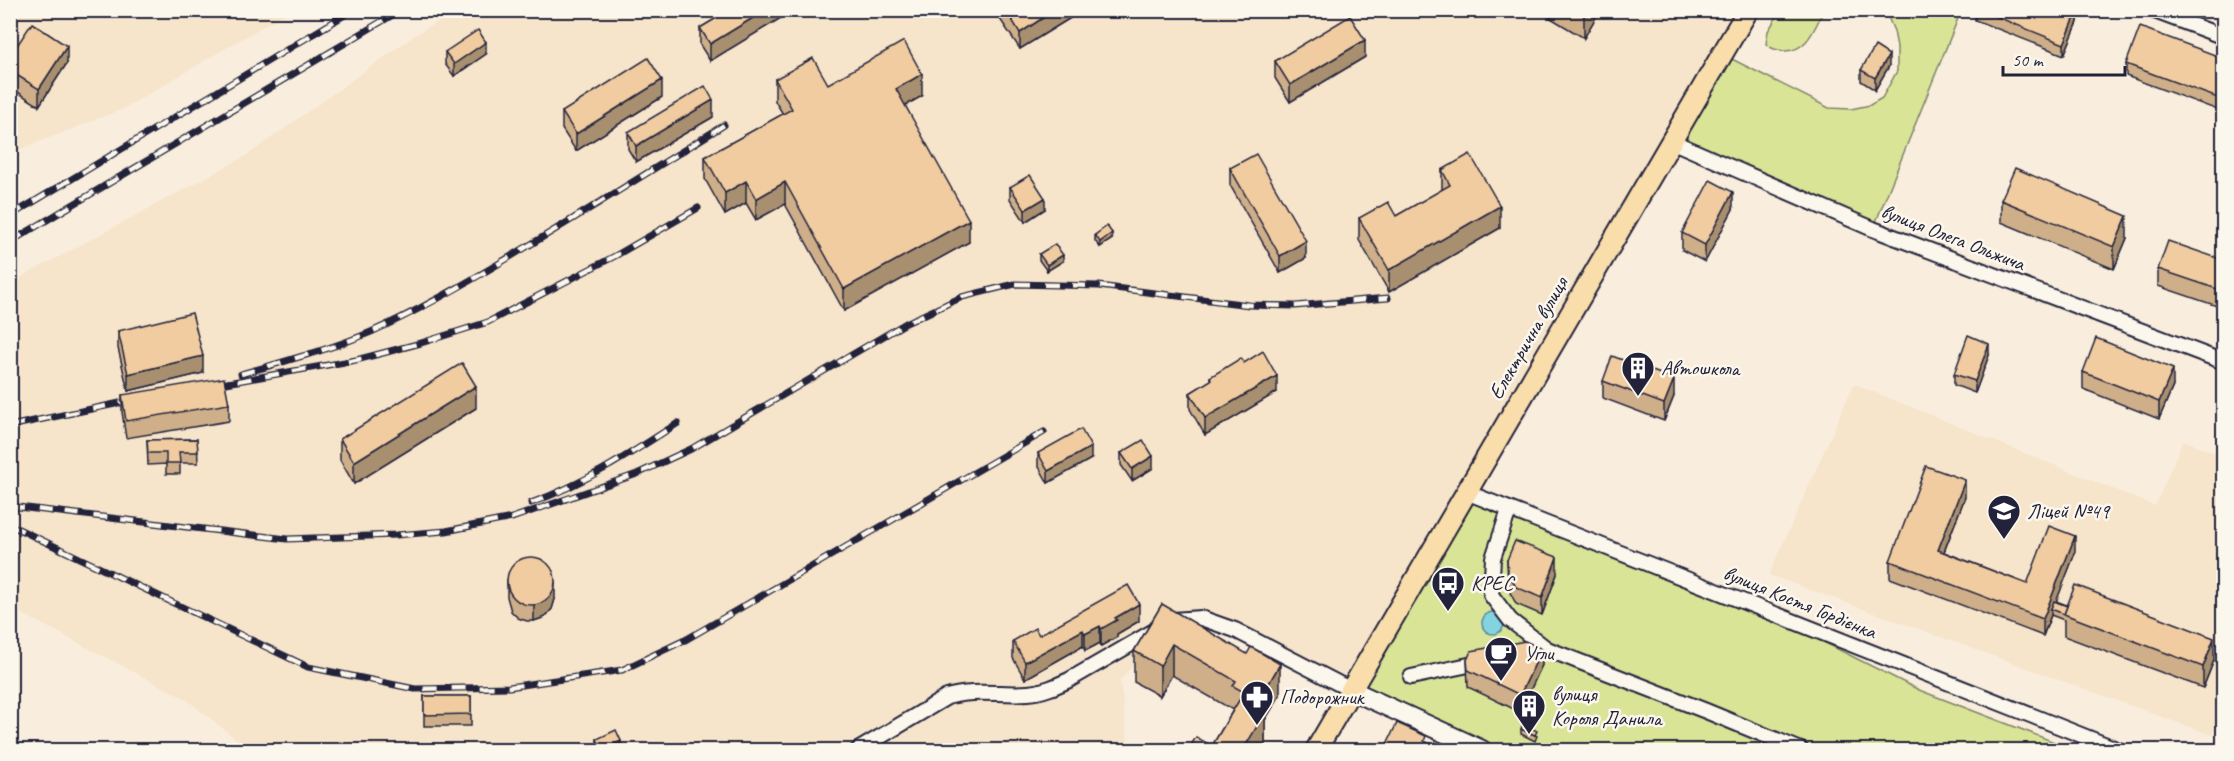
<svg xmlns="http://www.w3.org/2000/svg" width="2234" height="761" viewBox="0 0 2234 761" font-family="Caveat,sans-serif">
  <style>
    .built { fill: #f6e4cb }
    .green { fill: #d9e497; stroke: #7e8369; stroke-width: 1.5 }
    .water { fill: #84d4e0; stroke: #5d8d9e; stroke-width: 1.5 }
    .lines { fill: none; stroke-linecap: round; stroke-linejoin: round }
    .street-casing { stroke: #22223b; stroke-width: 18 }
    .secondary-casing { stroke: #22223b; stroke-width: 22 }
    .primary-casing { stroke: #22223b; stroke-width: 24 }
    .street { stroke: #fbf7ec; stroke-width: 14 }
    .secondary { stroke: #fbf7ec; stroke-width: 18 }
    .primary { stroke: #f9deab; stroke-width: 20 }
    .rail-casing { stroke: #22223b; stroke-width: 7 }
    .rail { stroke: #fbf7ec; stroke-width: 4.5; stroke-dasharray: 14; stroke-linecap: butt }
    .wall { fill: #ceaf8a; stroke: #22223b; stroke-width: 1.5 }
    .shaded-wall { fill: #a88f70; stroke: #22223b; stroke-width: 1.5 }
    .building { fill: #f0cca0; stroke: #22223b; stroke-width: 1.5 }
    .labels { text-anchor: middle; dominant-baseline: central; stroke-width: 5; stroke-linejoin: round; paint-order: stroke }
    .street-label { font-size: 21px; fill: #22223b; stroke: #fbf7ec }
    .poi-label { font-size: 21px; fill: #22223b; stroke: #fbf7ec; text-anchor: start }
  </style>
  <rect width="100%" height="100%" fill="#f9eedd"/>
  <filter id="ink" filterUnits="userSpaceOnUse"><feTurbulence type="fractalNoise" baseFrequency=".0167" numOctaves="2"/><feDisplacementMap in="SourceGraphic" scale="12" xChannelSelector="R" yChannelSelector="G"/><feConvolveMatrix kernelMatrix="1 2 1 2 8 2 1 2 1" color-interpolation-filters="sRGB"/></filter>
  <g filter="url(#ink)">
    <g class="built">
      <polygon points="11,11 289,11 123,109 11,153"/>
      <polygon points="456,11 1748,11 1351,690 1235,630 1173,620 1120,680 1129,750 250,750 186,699 11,608 10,283 246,156 415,35"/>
      <polygon points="1854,384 2155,506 2183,440 2223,456 2223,706 2212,735 1769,575"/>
    </g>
    <g class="green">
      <path d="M1781 10H1823V12C1814 29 1807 52 1784 51 1777 50 1771 49 1766 44L1768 31Z"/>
      <polygon points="1879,11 1961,11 1873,229 1671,141 1722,54 1829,108 1851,109 1870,105 1882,98 1897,71 1897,47 1894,31 1888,17"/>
      <polygon points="1466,492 1754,607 1919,690 2075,750 1482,750 1351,690"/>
    </g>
    <circle class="water" cx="1493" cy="623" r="11"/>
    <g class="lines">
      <defs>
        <g id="street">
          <polyline points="2152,10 2224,37"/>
          <polyline points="1671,141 1873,229 2224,362"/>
          <polyline points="1466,492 2119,750"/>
          <polyline points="1509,510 1493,558 1491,595 1510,620 1547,649"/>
          <polyline points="1525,654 1547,649 1706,711 1801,750"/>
          <polyline points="1411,677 1483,662"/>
          <path d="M858 750 947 697C973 689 1001 695 1028 693 1043 692 1056 686 1069 680L1173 620 1201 618 1235 630 1351 690"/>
        </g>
        <polyline id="secondary" points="1351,690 1482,750"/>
        <polyline id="primary" points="1316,750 1748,10"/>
      </defs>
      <use href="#street" class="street-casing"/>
      <use href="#secondary" class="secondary-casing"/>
      <use href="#primary" class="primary-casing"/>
      <use href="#street" class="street"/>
      <use href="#secondary" class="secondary"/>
      <use href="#primary" class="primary"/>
      <defs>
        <g id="rail">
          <polyline points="10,216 353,10"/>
          <polyline points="10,242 401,10"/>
          <path d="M241 374C285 361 329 350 371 332 423 309 474 279 523 249 590 209 657 167 724 125"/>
          <polyline points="210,386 356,360 421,343 488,322 615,256 698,208"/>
          <polyline points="10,426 139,399"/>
          <path d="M531 503C584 484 630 454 678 423"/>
          <polyline points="10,506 287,539 396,535 446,531 512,518 637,474 691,449 906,323 962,297 1015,284 1099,286 1249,305 1295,306 1388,298"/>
          <polyline points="10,525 308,667 415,689 509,687 622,670 687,639 1044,432"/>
        </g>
      </defs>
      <use href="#rail" class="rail-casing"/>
      <use href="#rail" class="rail"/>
    </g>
    <g class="wall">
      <polygon points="730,10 794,10 710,61 700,45 700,28"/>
      <polygon points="1000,10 1072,10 1072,17 1020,49 1000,19"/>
      <polygon points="1544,10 1600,10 1584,38 1544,14"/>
      <polygon points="1975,10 2078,10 2078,22 2064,55 1975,20"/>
      <polygon points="445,52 486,54 454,76 445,64"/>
      <polygon points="1365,57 1290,102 1275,78 1275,61"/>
      <polygon points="2223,58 2223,112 2126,76 2126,64"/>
      <polygon points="67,63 39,106 10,87 10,71"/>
      <polygon points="1889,66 1875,90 1861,81 1861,70"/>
      <polygon points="775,79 828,84 922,96 905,105 969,242 844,311 785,204 756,220 746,203 725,215 705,179 705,157 783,114 775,101"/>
      <polygon points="662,97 576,151 562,129 562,112"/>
      <polygon points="713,117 636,162 628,149 628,132"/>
      <polygon points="1230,168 1306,258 1280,273 1230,185"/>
      <polygon points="1442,170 1500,228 1389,292 1359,240 1359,218 1396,216 1442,190"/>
      <polygon points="1010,187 1045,209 1025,222 1010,199"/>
      <polygon points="2001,200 2127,238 2114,269 2001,222"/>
      <polygon points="1733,209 1705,262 1682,250 1682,233"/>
      <polygon points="1095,235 1112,239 1100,247 1095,241"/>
      <polygon points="1039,254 1063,261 1047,271 1039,260"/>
      <polygon points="2223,260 2223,308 2158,286 2158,269"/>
      <polygon points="118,331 203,373 128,391 118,348"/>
      <polygon points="1989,355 1975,393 1954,385 1954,374"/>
      <polygon points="1244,363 1277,392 1205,435 1190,409 1190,393 1210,381 1210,377"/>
      <polygon points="2083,372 2173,386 2159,419 2083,389"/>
      <polygon points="1603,381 1674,396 1664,421 1603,398"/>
      <polygon points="122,395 229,404 229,421 126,438 122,412"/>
      <polygon points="476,408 354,484 340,460 340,439"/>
      <polygon points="197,439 198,463 180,463 180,474 166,474 166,464 148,465 147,440"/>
      <polygon points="1038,453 1091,459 1048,483 1038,465"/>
      <polygon points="1121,453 1153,468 1132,481 1121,465"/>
      <polygon points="1965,497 1944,552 2027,584 2075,553 2056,601 2214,660 2203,688 2064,636 2064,620 2051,615 2043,636 1890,578 1890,561"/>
      <polygon points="1507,560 1557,574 1542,615 1516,604 1508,588"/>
      <polygon points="507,580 555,599 552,609 545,617 534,621 527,621 518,618 511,611 507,597"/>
      <polygon points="1162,604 1280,695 1265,720 1265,744 1188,750 1212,746 1233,710 1172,675 1160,696 1134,682 1134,651"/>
      <polygon points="1139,621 1117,634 1117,637 1101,646 1100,643 1085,651 1083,646 1025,679 1013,658 1013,641 1039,635"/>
      <polygon points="1467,660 1542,665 1520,712 1468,687"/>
      <rect x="424" y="696" width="47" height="30"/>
      <polygon points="1521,729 1537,736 1535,741 1521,734"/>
      <polygon points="597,739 621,747 613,750 599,750 597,745"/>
    </g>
    <g class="shaded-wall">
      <polygon points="766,10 794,10 710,61 710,44"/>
      <polygon points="1055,10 1072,10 1072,17 1020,49 1020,33"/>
      <polygon points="1587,10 1600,10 1584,38 1584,16"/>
      <polygon points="2078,10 2078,22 2064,55 2064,44"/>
      <polygon points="1365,40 1365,57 1290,102 1290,85"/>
      <polygon points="486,42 486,54 454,76 454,64"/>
      <polygon points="67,46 67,63 39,106 39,89"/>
      <polygon points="1889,55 1889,66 1875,90 1875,78"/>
      <polygon points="922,74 922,96 896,111 896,89"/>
      <polygon points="662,80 662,97 576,151 576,134"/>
      <polygon points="713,100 713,117 636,162 636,146"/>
      <polygon points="746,181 746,203 725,215 725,193"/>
      <polygon points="785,182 785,204 756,220 756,199"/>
      <polygon points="1733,192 1733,209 1705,262 1705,245"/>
      <polygon points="1045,198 1045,209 1025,222 1025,210"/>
      <polygon points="1500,206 1500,228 1389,292 1389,270"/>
      <polygon points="2127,216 2127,238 2114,269 2114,247"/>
      <polygon points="969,220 969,242 844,311 844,289"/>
      <polygon points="1112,233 1112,239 1100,247 1100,242"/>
      <polygon points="1306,241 1306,258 1280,273 1280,256"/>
      <polygon points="1063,255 1063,261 1047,271 1047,265"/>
      <polygon points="1989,344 1989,355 1975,393 1975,381"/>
      <polygon points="203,356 203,373 128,391 128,374"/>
      <polygon points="2173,369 2173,386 2159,419 2159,402"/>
      <polygon points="1277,376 1277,392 1205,435 1205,418"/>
      <polygon points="1674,379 1674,396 1664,421 1664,404"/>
      <polygon points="476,386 476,408 354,484 354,462"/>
      <polygon points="1091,447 1091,459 1048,483 1048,471"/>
      <polygon points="1153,456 1153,468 1132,481 1132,469"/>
      <polygon points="1965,480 1965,497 1938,567 1938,550"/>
      <polygon points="2075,536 2075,553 2053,610 2051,609 2051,615 2043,636 2043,619"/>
      <polygon points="1557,557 1557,574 1542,615 1542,598"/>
      <polygon points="555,582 555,599 552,609 545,617 534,621 534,604"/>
      <polygon points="1139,604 1139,621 1117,634 1117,637 1101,646 1101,629 1115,618"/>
      <polygon points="1100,626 1100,643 1085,651 1085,634"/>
      <polygon points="1083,630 1083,646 1025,679 1025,662"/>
      <polygon points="2214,638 2214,660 2203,688 2203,667"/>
      <polygon points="1172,644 1172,675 1160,696 1160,666"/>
      <polygon points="1542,649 1542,665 1520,712 1520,695"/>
      <polygon points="1280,664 1280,695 1265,720 1265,744 1261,750 1243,750 1255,707"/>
      <polygon points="621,741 621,747 613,750 602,750"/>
    </g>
    <g class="building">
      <polygon points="730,10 766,10 710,44 700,28"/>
      <polygon points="1006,10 1055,10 1020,33"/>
      <polygon points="1575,10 1587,10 1584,16"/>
      <polygon points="1980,10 2078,10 2064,44"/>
      <polygon points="1350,16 1365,40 1290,85 1275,61"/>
      <polygon points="32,23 67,46 39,89 10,71 10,56"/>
      <polygon points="2140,27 2223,58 2223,100 2126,64"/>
      <polygon points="478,30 486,42 454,64 445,52"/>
      <polygon points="904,41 922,74 896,89 969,220 844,289 785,182 756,199 746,181 725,193 705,157 792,109 775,79 813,58 828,84"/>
      <polygon points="1875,46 1889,55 1875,78 1861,70"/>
      <polygon points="648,58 662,80 576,134 562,112"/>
      <polygon points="705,86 713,100 636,146 628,132"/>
      <polygon points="1256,154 1306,241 1280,256 1230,168"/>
      <polygon points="1470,154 1500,206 1389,270 1359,218 1388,202 1396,216 1450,185 1442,170"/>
      <polygon points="2015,168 2127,216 2114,247 2001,200"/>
      <polygon points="1030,175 1045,198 1025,210 1010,187"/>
      <polygon points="1710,180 1733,192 1705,245 1682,233"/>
      <polygon points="1107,226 1112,233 1100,242 1095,235"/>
      <polygon points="2168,241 2223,260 2223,291 2158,269"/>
      <polygon points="1055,244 1063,255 1047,265 1039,254"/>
      <polygon points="192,313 203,356 128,374 118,331"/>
      <polygon points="1968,335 1989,344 1975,381 1954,374"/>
      <polygon points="2096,338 2173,369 2159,402 2083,372"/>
      <polygon points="1263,351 1277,376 1205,418 1190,393 1211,380 1210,377 1241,358 1244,363"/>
      <polygon points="1612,356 1674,379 1664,404 1603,381"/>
      <polygon points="462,363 476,386 354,462 340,439"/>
      <polygon points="224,378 229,404 126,421 122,395"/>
      <polygon points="1081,429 1091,447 1048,471 1038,453"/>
      <polygon points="197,439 198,452 179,452 180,463 166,463 166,453 148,453 147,440"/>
      <polygon points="1143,440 1153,456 1132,469 1121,453"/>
      <polygon points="1926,466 1965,480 1938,550 2027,584 2049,526 2075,536 2043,619 1890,561"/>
      <polygon points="1515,541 1557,557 1542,598 1516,587 1508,572 1507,560"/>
      <circle cx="531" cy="581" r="24"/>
      <polygon points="1128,585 1139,604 1115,618 1117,620 1101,629 1100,626 1085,634 1083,630 1025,662 1013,641 1035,628 1039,635"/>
      <polygon points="2075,585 2214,638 2203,667 2064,614"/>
      <polygon points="2054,601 2067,606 2064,614 2051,609"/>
      <polygon points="1162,604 1247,654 1251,647 1280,664 1255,707 1265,713 1243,750 1188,750 1196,737 1212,746 1244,692 1233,686 1236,681 1172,644 1160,666 1134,651"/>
      <polygon points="1525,641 1542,649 1520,695 1468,670 1467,660 1471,651"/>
      <polygon points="424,696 471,696 471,714 424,715"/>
      <polygon points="1397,723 1426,736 1424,741 1444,750 1384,750"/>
      <polygon points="1523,724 1537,731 1535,735 1521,729"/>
      <polygon points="616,730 621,741 602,750 597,739"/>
    </g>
  </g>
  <defs>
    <symbol id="building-pin" viewBox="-11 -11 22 30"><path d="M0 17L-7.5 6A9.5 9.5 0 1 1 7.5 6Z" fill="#22223b" stroke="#fbf7ec"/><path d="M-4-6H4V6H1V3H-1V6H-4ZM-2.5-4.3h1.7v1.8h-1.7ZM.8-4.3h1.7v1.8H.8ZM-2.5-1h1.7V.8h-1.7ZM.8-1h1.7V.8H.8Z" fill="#fff"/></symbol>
    <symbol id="school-pin" viewBox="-11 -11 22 30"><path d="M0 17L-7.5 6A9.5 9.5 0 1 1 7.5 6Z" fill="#22223b" stroke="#fbf7ec"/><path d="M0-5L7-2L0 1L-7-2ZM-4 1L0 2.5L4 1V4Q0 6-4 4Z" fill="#fff"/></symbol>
    <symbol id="bus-pin" viewBox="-11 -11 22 30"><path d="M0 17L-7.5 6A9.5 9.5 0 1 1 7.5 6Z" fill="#22223b" stroke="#fbf7ec"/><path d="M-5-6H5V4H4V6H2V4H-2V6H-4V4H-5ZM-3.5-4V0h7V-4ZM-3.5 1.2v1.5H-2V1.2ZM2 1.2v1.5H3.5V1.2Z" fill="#fff"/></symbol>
    <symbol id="cafe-pin" viewBox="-11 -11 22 30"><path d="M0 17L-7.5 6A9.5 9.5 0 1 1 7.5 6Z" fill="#22223b" stroke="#fbf7ec"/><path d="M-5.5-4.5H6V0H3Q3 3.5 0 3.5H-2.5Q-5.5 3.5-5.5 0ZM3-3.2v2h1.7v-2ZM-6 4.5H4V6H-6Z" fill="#fff"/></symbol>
    <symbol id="pharmacy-pin" viewBox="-11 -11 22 30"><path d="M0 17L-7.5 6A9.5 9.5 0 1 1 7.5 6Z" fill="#22223b" stroke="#fbf7ec"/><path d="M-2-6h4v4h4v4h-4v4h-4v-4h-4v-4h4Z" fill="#fff"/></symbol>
  </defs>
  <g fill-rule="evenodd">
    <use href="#building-pin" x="1619" y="349" width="38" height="52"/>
    <use href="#school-pin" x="1985" y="492" width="38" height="52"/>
    <use href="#bus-pin" x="1429" y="564" width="38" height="52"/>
    <use href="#cafe-pin" x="1482" y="634" width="38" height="52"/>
    <use href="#pharmacy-pin" x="1238" y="678" width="38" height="52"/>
    <use href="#building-pin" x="1510" y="687" width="38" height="52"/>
  </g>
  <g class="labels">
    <g class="street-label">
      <text transform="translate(1953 237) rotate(21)">вулиця Олега Ольжича</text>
      <text transform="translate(1528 338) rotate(-60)">Електрична вулиця</text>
      <text transform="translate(1800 602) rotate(22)">вулиця Костя Гордієнка</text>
    </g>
    <g class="poi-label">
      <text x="1661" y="368">Автошкола</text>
      <text x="2027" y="511">Ліцей №49</text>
      <text x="1471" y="583">КРЕС</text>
      <text x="1524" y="653">Угли</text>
      <text x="1552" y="694">вулиця<tspan x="1552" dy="24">Короля Данила</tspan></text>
      <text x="1280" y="697">Подорожник</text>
    </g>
  </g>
  <rect width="2234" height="761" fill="none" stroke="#fbf7ec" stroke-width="36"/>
  <rect x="18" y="18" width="2198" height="725" fill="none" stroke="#22223b" stroke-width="2" filter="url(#ink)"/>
  <path d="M2003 66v9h122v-9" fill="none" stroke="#22223b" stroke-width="3"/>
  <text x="2012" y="66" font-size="18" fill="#22223b" stroke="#fbf7ec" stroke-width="4.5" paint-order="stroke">50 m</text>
</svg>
